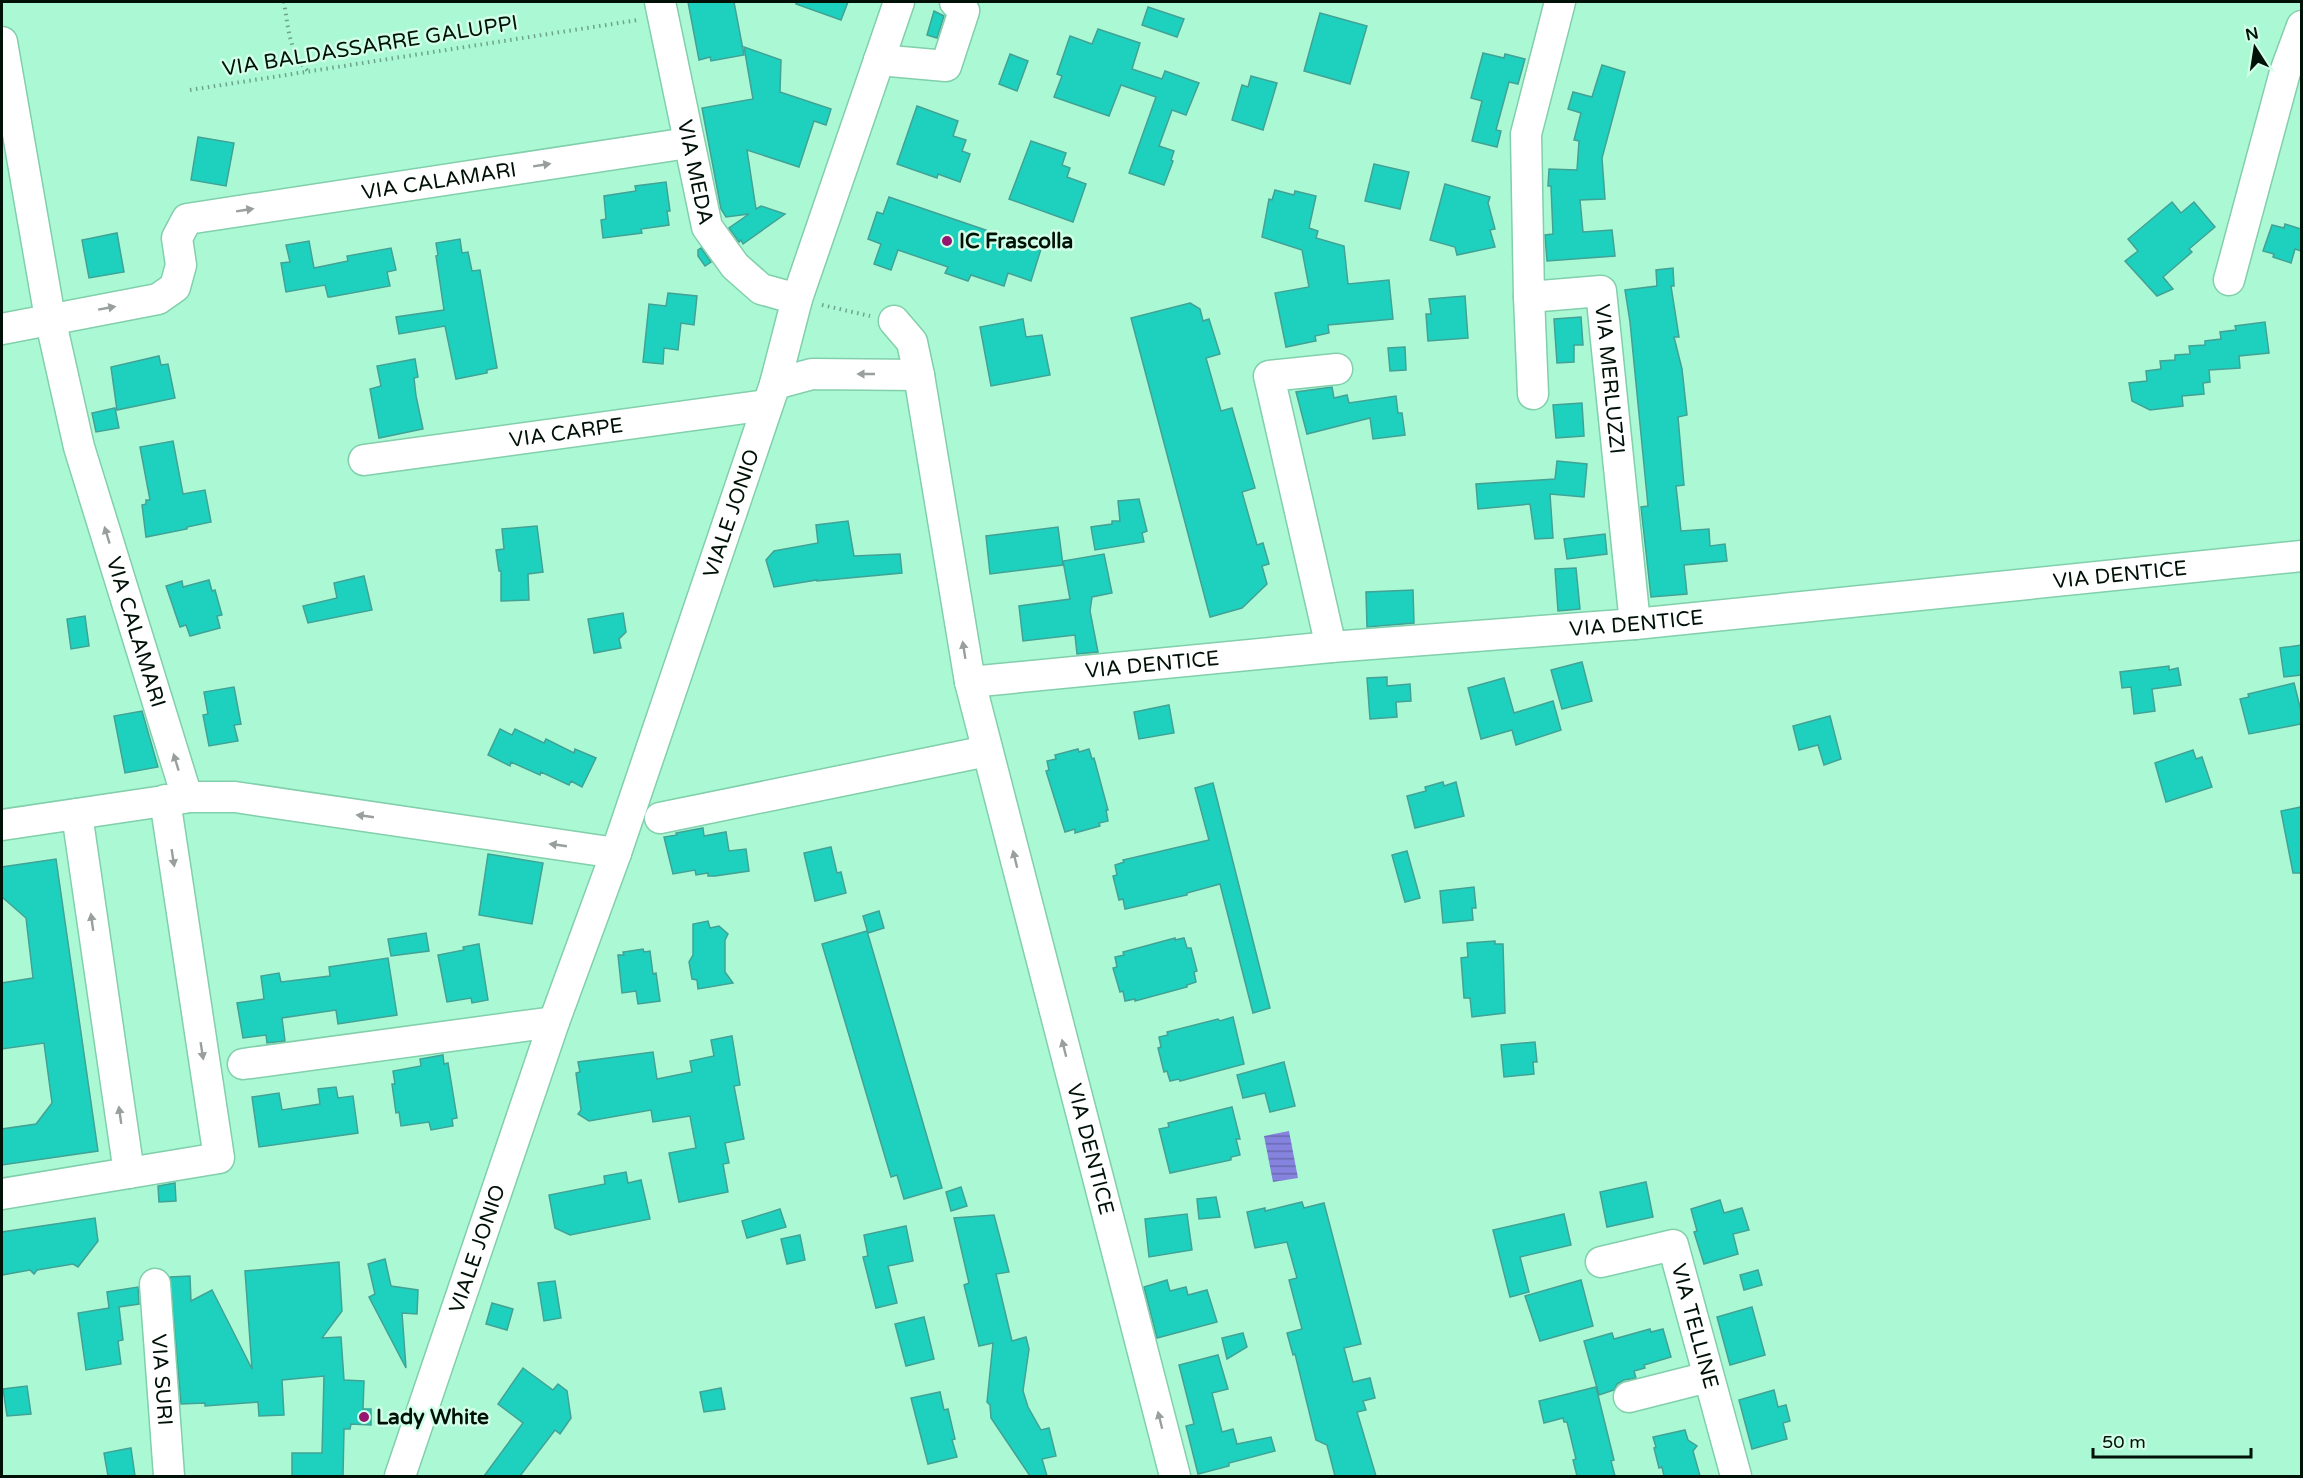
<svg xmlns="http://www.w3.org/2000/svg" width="2303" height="1478" viewBox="0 0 2303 1478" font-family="'Varela Round',sans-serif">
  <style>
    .water { fill: url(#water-rules) }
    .building { fill: #1ed1be; stroke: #41a295; stroke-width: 1.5 }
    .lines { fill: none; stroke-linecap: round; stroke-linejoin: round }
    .minor-casing { stroke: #81cfab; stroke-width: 33 }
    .path { stroke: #6da48a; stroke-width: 4; stroke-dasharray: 1.5 4.5; stroke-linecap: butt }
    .minor { stroke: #fff; stroke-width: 30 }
    .oneway { fill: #99a09c }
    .poi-dot { fill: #941670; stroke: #d1ffe8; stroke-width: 2 }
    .labels { text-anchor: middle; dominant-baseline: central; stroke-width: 5; stroke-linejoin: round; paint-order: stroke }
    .street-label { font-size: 21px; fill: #001108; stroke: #d1ffe8 }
    .poi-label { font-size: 21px; font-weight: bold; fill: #001108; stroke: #d1ffe8; text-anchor: start }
  </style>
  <defs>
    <pattern id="water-rules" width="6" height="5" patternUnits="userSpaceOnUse" patternTransform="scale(1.5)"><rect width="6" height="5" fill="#8583de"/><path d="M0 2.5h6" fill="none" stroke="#6a6ab2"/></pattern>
  </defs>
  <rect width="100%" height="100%" fill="#abf9d4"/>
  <polygon class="water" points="1289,1131 1298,1178 1273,1182 1264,1136"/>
  <g class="building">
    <polygon points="688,2 734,2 744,55 711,61 710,57 699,60"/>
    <polygon points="796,2 848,2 841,20 796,4"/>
    <polygon points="1148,7 1184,19 1177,37 1142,25"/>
    <polygon points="934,11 944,16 937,38 927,35"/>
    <polygon points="1320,13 1367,26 1350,84 1304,71"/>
    <polygon points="1098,29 1140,43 1132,69 1162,79 1165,71 1199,83 1186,115 1172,110 1159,146 1174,151 1171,160 1173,161 1164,185 1129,173 1156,97 1121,85 1109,116 1054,97 1062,76 1057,74 1070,36 1092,44"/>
    <polygon points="744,47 781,60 780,92 831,109 826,125 814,121 799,167 747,150 756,209 761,206 785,214 743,244 741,240 739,242 729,228 749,214 726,217 721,209 702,108 753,99"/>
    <polygon points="1483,53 1504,58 1505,54 1525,59 1518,84 1509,82 1496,130 1501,131 1497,147 1472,141 1482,101 1471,98"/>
    <polygon points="1010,54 1028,61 1017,91 999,84"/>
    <polygon points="1602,65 1625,72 1602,158 1605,199 1580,200 1583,232 1612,230 1615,256 1547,261 1545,235 1553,234 1551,186 1548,186 1549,169 1577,170 1579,141 1574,140 1581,113 1568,109 1573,92 1592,97"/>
    <polygon points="1251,76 1277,83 1263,130 1232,120 1242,85 1248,87"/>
    <polygon points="917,106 958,121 953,136 966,140 962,151 970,154 960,182 938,174 937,178 897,164"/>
    <polygon points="198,137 234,143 226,186 191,180"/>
    <polygon points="1031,141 1066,153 1062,165 1070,168 1067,177 1086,184 1073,222 1009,199"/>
    <polygon points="1374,164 1409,172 1400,209 1365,201"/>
    <polygon points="666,182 670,211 667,211 669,225 641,229 642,233 603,238 601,220 606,219 604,196 636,191 635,186"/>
    <polygon points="1445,184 1490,197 1488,203 1495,229 1490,230 1495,247 1457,255 1455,247 1430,240"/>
    <polygon points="1275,190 1294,195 1295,191 1316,196 1309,228 1318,231 1316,238 1344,246 1348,284 1389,280 1393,319 1328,325 1329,333 1315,336 1316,341 1286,347 1275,293 1309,287 1302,250 1262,237 1269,199 1272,200"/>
    <polygon points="889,197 1041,249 1031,281 1008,273 1004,286 971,275 968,281 945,273 948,267 898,250 891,270 874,264 881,244 868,239 877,212 883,214"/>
    <polygon points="2172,202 2181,213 2194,202 2215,227 2189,249 2192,252 2163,277 2173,289 2157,296 2125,261 2138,251 2128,239"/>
    <polygon points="2285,224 2301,229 2301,251 2295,249 2291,263 2273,257 2274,254 2263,251 2272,225 2284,228"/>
    <polygon points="117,233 124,272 89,278 82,240"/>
    <polygon points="460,239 462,253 468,252 472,271 480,270 497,368 487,370 487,373 456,379 445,326 399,334 396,317 444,310 436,256 438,255 436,243"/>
    <polygon points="309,241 314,268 348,261 347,256 391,248 396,270 387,272 390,286 330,297 328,297 325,285 286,292 281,263 290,262 286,245"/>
    <polygon points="701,248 711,262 705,266 698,256 698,250"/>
    <polygon points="1673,268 1674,286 1671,286 1679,337 1674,337 1682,369 1687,415 1678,417 1684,485 1676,486 1681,531 1709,529 1710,546 1725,544 1727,561 1684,565 1687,594 1651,597 1641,507 1648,506 1630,322 1625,290 1657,286 1656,270"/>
    <polygon points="668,293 697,296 694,325 681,323 678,350 664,348 663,364 643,362 649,304 666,306"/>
    <polygon points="1465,296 1468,338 1428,341 1426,314 1431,314 1429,299"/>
    <polygon points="1190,303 1200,309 1203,321 1209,319 1220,354 1206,358 1221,411 1232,408 1255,488 1242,492 1257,545 1263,543 1269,564 1262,566 1267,584 1242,608 1210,617 1131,318"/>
    <polygon points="1581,317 1583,345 1574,345 1574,362 1557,363 1554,319"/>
    <polygon points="1023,319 1026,337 1042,335 1050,375 991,386 980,327"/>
    <polygon points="2265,322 2269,353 2239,356 2240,368 2209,370 2210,382 2203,383 2204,394 2182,396 2183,406 2150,410 2132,401 2129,383 2147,381 2146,371 2161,369 2160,361 2175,360 2175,355 2190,354 2189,346 2205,345 2205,341 2221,339 2220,332 2236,330 2235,326"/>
    <polygon points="1405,347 1406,370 1390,371 1388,348"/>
    <polygon points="159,356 161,365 168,364 175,398 117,410 111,367"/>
    <polygon points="415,359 418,377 414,378 416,396 423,429 379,438 370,389 381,386 377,366"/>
    <polygon points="1332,387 1334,398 1347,395 1349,403 1396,396 1398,413 1402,413 1405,435 1373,439 1370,418 1307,434 1296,392"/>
    <polygon points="1582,403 1584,436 1556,438 1553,405"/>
    <polygon points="115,408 119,428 96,432 92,413"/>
    <polygon points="173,441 183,494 205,490 211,522 187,527 187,529 146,537 142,505 146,504 146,500 150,500 140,447"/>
    <polygon points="1557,461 1587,464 1584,497 1550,494 1553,538 1535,539 1530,504 1478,509 1476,484 1555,479"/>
    <polygon points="1139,499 1147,531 1142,533 1144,542 1095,550 1091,527 1112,524 1112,521 1120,521 1118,501"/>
    <polygon points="848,521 854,556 900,554 902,573 817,581 817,580 774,587 766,560 774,551 818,543 816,525"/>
    <polygon points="537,526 543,572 528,574 529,600 501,601 501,571 499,571 496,550 504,549 502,529"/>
    <polygon points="1058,527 1063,565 990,574 986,536"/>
    <polygon points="1605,534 1607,554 1567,559 1564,539"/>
    <polygon points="1104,554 1112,593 1092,597 1090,611 1098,652 1077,654 1075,635 1023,641 1019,606 1070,599 1063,561"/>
    <polygon points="1576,568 1580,609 1558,611 1555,569"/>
    <polygon points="364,576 372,610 308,623 303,606 337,598 334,583"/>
    <polygon points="209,580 212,591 215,590 222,615 217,616 220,628 190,636 186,625 180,627 166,586 182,581 183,587"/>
    <polygon points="1413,590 1414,623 1367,627 1366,592"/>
    <polygon points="623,613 626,632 619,639 621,648 594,653 588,619"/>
    <polygon points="85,616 89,646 71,649 67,619"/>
    <polygon points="2301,645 2301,675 2284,677 2280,648"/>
    <polygon points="1582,662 1592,701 1562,709 1551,670"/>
    <polygon points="2169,666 2169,670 2178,668 2181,685 2152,689 2155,711 2134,714 2131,687 2122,688 2120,672"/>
    <polygon points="1387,677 1387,686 1410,684 1411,701 1396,702 1397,717 1370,719 1367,678"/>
    <polygon points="1504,678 1514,713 1553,701 1561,730 1516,745 1512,730 1481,739 1468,688"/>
    <polygon points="2294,683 2301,711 2301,724 2249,734 2240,699 2249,697 2248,694"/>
    <polygon points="234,687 241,724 234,725 238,741 209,746 203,715 208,714 204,692"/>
    <polygon points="1169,705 1174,733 1139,739 1134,712"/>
    <polygon points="142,711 158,767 125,773 114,716"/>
    <polygon points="1830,716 1841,759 1824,765 1818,745 1799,750 1793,726"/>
    <polygon points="500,729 512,735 515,729 544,743 546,739 574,753 575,749 596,758 582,787 571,781 569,785 541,772 540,775 511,762 510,766 488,755"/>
    <polygon points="1078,749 1079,752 1089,749 1092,759 1094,758 1108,810 1106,810 1108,821 1099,823 1100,826 1075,833 1075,829 1065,832 1046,771 1049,770 1047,761 1056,759 1055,755"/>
    <polygon points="2193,750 2196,759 2202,757 2212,787 2166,802 2155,763"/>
    <polygon points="1443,782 1444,786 1456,782 1464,816 1415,828 1407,796 1426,791 1425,787"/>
    <polygon points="1213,783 1270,1008 1253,1013 1220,884 1187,893 1187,895 1125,909 1123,899 1119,900 1113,876 1117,875 1115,865 1124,862 1123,860 1209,840 1195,788"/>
    <polygon points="2301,807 2301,873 2293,873 2281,811"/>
    <polygon points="703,828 704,836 726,832 729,851 746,849 749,871 715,876 708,876 708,873 696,875 695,870 673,874 664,837 677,835 676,833"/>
    <polygon points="831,847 837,873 841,872 846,893 815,901 804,853"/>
    <polygon points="1407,851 1420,898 1405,902 1392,855"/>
    <polygon points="488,854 543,863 532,924 479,915"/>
    <polygon points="56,859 98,1151 2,1165 2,1129 36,1124 52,1103 44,1043 2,1049 2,983 33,978 26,918 2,897 2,867"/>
    <polygon points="1474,887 1476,908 1472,908 1473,920 1443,923 1440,891"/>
    <polygon points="879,911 884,928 868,933 863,916"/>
    <polygon points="708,921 710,928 719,926 728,934 725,940 725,972 733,983 698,989 697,980 692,979 689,962 693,955 693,924"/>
    <polygon points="867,931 942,1188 904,1199 897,1175 891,1177 822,944"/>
    <polygon points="426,933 429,951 391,956 388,939"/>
    <polygon points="1175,938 1175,940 1184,938 1187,948 1191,948 1197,971 1194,972 1196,982 1187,985 1187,987 1135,1001 1135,999 1125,1001 1123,991 1120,992 1113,968 1117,967 1115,957 1124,955 1123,952"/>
    <polygon points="1495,941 1495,944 1503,944 1505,1013 1472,1017 1470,998 1464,998 1461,958 1468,957 1467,943"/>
    <polygon points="479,944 488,1000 472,1003 471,998 447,1002 438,955 464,950 463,947"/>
    <polygon points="643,949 644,952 650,951 653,974 656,973 660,1001 638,1004 636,991 622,993 618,955 624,955 623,952"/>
    <polygon points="388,958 397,1015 338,1024 336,1010 282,1018 285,1041 267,1043 266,1035 243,1038 237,1003 264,999 261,976 279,973 281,982 330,976 329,967"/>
    <polygon points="1233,1017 1244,1064 1180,1081 1179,1079 1170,1081 1167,1071 1164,1072 1158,1048 1161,1047 1159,1037 1168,1035 1167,1032 1218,1019 1220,1021"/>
    <polygon points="732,1036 740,1085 734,1086 744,1139 725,1143 729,1163 723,1164 728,1192 679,1202 669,1153 696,1148 690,1116 653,1122 651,1110 589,1121 578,1114 581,1110 576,1073 580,1072 578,1062 653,1052 657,1079 692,1072 690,1061 714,1056 711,1040"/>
    <polygon points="1535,1042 1537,1062 1533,1062 1534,1074 1504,1077 1501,1045"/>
    <polygon points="443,1055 444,1064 448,1063 457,1118 452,1119 453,1126 431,1130 429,1122 401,1126 399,1112 396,1113 392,1084 395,1084 393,1071 421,1066 420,1059"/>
    <polygon points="1284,1062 1295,1106 1270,1112 1265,1093 1243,1098 1237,1075"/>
    <polygon points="336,1087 338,1098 353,1096 358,1133 259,1147 252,1097 279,1093 282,1110 320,1104 318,1089"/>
    <polygon points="1232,1107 1240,1139 1236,1139 1240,1155 1231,1157 1231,1160 1170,1173 1159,1129 1169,1127 1168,1123"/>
    <polygon points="626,1172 628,1183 641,1180 650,1219 570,1235 555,1228 549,1195 605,1184 604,1176"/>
    <polygon points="1646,1182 1653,1217 1607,1227 1600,1192"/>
    <polygon points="175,1183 176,1201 159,1202 158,1186"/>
    <polygon points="961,1187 967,1206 951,1211 946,1192"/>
    <polygon points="1216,1197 1220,1217 1199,1219 1197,1199"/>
    <polygon points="1720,1200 1724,1213 1742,1208 1749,1230 1733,1234 1738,1254 1704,1264 1694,1232 1697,1231 1691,1209"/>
    <polygon points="1302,1202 1304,1208 1324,1203 1361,1344 1344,1348 1353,1382 1370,1378 1375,1398 1363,1401 1366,1410 1357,1412 1376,1476 1335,1476 1327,1445 1316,1440 1295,1354 1293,1355 1287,1333 1302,1329 1289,1280 1297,1278 1287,1242 1255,1248 1247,1212 1265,1208 1265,1211"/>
    <polygon points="780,1209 786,1227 747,1238 742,1221"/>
    <polygon points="1187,1214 1192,1250 1149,1257 1145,1219"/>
    <polygon points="1564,1214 1571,1245 1520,1257 1529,1292 1510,1297 1493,1230"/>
    <polygon points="994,1215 1009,1272 996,1274 1012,1341 1026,1337 1029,1349 1023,1391 1028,1407 1041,1430 1049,1428 1056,1456 1042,1459 1047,1476 1030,1476 991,1418 990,1405 987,1402 993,1343 979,1346 964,1285 969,1283 954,1218"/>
    <polygon points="95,1218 98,1241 78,1267 73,1264 37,1270 34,1274 30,1270 2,1275 2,1232"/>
    <polygon points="906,1226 913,1261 888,1266 897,1303 876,1308 863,1257 868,1256 864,1235"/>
    <polygon points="800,1235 805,1260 787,1264 781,1239"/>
    <polygon points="385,1259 391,1286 418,1290 417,1314 402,1313 406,1368 369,1297 375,1294 368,1264"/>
    <polygon points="339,1262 342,1311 322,1338 341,1337 344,1380 364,1381 363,1409 371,1409 371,1425 351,1424 350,1429 344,1429 343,1476 292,1476 292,1453 322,1453 324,1376 282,1380 284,1415 259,1416 258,1402 205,1406 205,1403 181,1404 170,1277 190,1276 191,1301 212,1290 252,1369 245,1271"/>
    <polygon points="1758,1270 1762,1285 1744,1290 1740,1275"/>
    <polygon points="1167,1280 1170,1291 1186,1287 1188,1295 1207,1290 1217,1322 1157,1338 1144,1287"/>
    <polygon points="1581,1280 1593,1326 1540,1341 1525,1296"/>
    <polygon points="555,1281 561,1318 544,1321 538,1283"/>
    <polygon points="138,1287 139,1304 119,1307 123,1340 118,1341 121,1364 86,1370 78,1313 109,1308 107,1292"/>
    <polygon points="492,1303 513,1309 507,1330 486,1324"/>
    <polygon points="1752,1307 1765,1355 1730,1365 1717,1317"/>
    <polygon points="924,1317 934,1359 906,1366 895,1324"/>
    <polygon points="1650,1329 1651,1332 1663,1329 1671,1357 1644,1365 1645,1368 1634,1371 1636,1378 1624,1380 1617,1384 1614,1390 1599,1395 1584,1341 1612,1333 1614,1339"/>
    <polygon points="1243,1333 1247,1347 1227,1359 1222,1338"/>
    <polygon points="1218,1355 1228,1389 1212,1393 1222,1432 1233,1429 1237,1444 1271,1437 1275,1451 1229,1463 1229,1466 1198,1474 1186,1426 1194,1424 1179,1365"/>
    <polygon points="523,1368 553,1390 558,1384 567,1391 571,1418 560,1434 555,1430 520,1476 484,1476 523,1423 498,1404"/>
    <polygon points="27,1386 31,1414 7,1416 3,1389"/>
    <polygon points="1596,1387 1614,1460 1611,1461 1615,1476 1577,1476 1573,1460 1576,1459 1567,1422 1564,1422 1563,1418 1544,1423 1539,1401"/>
    <polygon points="721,1388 725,1409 704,1412 700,1392"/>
    <polygon points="1774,1390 1778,1407 1786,1405 1790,1421 1783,1423 1787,1439 1752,1449 1739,1400"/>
    <polygon points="940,1392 944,1410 948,1409 955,1439 952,1440 957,1457 928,1464 911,1398"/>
    <polygon points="1685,1430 1688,1440 1697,1446 1693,1451 1700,1476 1664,1476 1662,1467 1659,1468 1654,1448 1656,1447 1653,1437"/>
    <polygon points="131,1448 135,1476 108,1476 104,1453"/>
  </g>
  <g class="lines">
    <defs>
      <g id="minor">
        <path id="s1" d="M660 2 707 227 735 266 761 289 797 299"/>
        <path id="s2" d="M1560 2 1526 134 1529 297 1601 291 1635 624"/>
        <path id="s3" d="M2 42 50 318 79 447 187 797H235L616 853"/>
        <polyline points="879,60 946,66 964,11 955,2"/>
        <polyline points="2229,280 2285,72 2302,26"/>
        <polyline points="1529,297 1533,394"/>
        <path id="s4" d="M894 321 912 342 919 375 970 682 1175 1476"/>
        <path id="s5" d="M2 329 158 299 175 287 181 265 177 238 187 219 688 143"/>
        <polyline points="775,384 812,374 919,375"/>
        <path id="s6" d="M364 460 767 405"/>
        <polyline points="1331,647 1269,376 1337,369"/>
        <path id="s7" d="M970 682 1331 647 1635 624 2302 556"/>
        <polyline points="77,814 129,1173"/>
        <polyline points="660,818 987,751"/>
        <polyline points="2,825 184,798"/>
        <polyline points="243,1064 554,1022"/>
        <polyline points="2,1194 219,1158 165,800"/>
        <path id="s8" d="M1601 1262 1673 1245 1736 1476"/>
        <path id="s9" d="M155 1284 169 1476"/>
        <polyline points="1629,1397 1708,1377"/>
        <path id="s10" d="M400 1476 554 1022 616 853 775 384 797 299 899 2"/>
      </g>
    </defs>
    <use href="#minor" class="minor-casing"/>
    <g class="path">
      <path d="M284 2C288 25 289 54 308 71"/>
      <polyline points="190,90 638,20"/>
      <polyline points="822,305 870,316"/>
    </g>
    <use href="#minor" class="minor"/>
  </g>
  <defs><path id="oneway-solid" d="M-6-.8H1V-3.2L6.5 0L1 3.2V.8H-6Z" transform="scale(1.5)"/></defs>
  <g class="oneway">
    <use href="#oneway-solid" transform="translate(542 165) rotate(-9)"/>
    <use href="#oneway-solid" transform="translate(245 210) rotate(-9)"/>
    <use href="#oneway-solid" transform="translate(107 308) rotate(-10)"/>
    <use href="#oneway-solid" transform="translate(866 374) rotate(-180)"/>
    <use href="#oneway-solid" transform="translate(107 535) rotate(-107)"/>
    <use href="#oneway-solid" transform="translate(964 650) rotate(-99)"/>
    <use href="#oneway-solid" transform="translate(176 762) rotate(-107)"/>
    <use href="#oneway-solid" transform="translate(365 816) rotate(-172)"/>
    <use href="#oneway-solid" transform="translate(558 845) rotate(-172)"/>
    <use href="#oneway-solid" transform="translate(173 858) rotate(81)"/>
    <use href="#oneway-solid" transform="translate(1015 859) rotate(-104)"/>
    <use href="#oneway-solid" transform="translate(92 922) rotate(-98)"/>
    <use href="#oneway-solid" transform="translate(1064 1048) rotate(-104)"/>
    <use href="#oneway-solid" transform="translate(202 1051) rotate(81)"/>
    <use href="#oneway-solid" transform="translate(120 1115) rotate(-98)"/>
    <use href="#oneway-solid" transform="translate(1160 1420) rotate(-104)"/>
  </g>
  <g class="poi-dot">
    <circle cx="947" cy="241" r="6"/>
    <circle cx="364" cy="1417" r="6"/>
  </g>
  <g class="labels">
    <g class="street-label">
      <text transform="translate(370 46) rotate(-9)">VIA BALDASSARRE GALUPPI</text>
      <text stroke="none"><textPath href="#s1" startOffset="174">VIA MEDA</textPath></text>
      <text stroke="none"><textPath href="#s5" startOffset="506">VIA CALAMARI</textPath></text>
      <text stroke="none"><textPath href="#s2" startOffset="460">VIA MERLUZZI</textPath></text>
      <text stroke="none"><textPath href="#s6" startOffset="204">VIA CARPE</textPath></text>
      <text stroke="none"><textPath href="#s10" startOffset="1018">VIALE JONIO</textPath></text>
      <text stroke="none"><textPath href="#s7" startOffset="1155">VIA DENTICE</textPath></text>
      <text stroke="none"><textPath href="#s7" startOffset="669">VIA DENTICE</textPath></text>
      <text stroke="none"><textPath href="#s3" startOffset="606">VIA CALAMARI</textPath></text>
      <text stroke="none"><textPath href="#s7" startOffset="183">VIA DENTICE</textPath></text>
      <text stroke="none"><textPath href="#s4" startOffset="855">VIA DENTICE</textPath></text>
      <text stroke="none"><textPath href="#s10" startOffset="240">VIALE JONIO</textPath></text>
      <text stroke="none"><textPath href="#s8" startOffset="158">VIA TELLINE</textPath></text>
      <text stroke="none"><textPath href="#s9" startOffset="96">VIA SURI</textPath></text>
    </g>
    <g class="poi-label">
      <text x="959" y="241">IC Frascolla</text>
      <text x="376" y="1417">Lady White</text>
    </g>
  </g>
  <rect width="2303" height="1478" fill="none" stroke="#001108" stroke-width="6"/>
  <g transform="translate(2255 48) rotate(348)" stroke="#d1ffe8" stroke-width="4.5" paint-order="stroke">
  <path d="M0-4.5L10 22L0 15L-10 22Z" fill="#001108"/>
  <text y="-9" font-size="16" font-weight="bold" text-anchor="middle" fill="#001108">N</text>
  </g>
  <path d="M2093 1448v9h158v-9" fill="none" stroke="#001108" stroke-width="3"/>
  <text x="2102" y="1448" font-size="18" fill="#001108" stroke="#d1ffe8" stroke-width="4.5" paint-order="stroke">50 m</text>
</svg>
